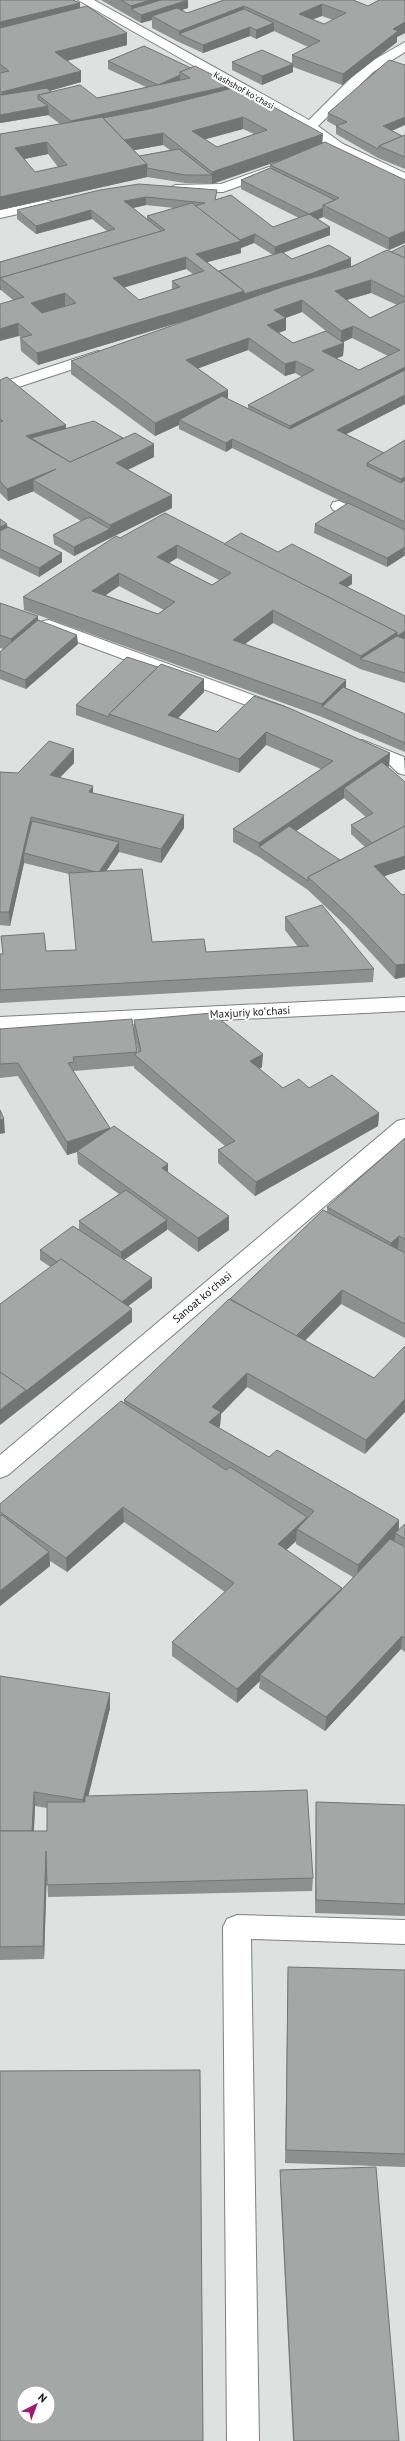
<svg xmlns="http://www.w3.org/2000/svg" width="405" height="2441" viewBox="0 0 405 2441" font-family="'PT Sans',sans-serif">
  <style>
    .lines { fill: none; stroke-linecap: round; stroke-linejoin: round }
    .minor-casing { stroke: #7d817f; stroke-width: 2 }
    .minor { fill: #fff; fill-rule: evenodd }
    .wall { fill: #8c908e; fill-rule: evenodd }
    .shaded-wall { fill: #727574 }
    .building { fill: #a3a7a5; stroke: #727574; fill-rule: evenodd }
    .labels { text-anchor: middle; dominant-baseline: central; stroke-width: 4; stroke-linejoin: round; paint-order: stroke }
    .far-street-label { font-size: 9px; fill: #151716; stroke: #fff }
    .street-label { font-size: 11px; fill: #151716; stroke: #fff }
  </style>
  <rect width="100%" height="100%" fill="#dde1df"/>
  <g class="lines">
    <defs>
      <g id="minor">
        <polygon points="78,0 94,0 309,120 363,66 405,42 405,52 373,72 318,126 343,144 405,173 405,182 333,150 305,129"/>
        <polygon points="269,167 276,171 274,174 223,192 175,193 168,189 175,185 221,184"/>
        <polygon points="46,200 51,201 53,204 51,207 0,218 0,210"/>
        <polygon points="98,351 104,353 106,356 104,359 0,393 0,383"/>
        <polygon points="339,501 405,529 405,540 333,510 331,506 333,502"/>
        <polygon points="49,620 285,707 288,711 285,715 273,715 43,629 40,625 43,621"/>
        <polygon points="362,740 404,757 405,775 398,773 390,765 355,750 353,746 355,742"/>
        <polygon points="405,997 405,1011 0,1031 0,1017"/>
        <polygon points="405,1119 405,1138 8,1475 0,1478 0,1455 397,1121"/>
        <polygon points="237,1915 405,1920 405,1944 251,1939 259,2441 227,2441 223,1927 227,1919"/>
      </g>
    </defs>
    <use href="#minor" class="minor-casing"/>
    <use href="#minor" class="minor"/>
  </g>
  <g class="wall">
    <path d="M0 0 80 3V8L127 33V45L67 61 81 71V82L50 91 51 92 97 98 146 87 108 69V61L144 46 233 88 322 143 405 180V243L389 250 323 217 318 219 330 227V235L283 253 292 259 351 267 347 268 391 252 405 245V404L346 434 384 453 405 440V556H404L387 567 314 533 315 524 347 504 232 448 226 452 179 429V425L155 436 71 374V361L201 316 38 365 21 351 20 338H22L19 336 13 300 1 290H0V262L107 231 92 219 36 234 17 219V210L100 190 217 200 273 227 299 218 241 189V180L270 168V165L285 158 212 184 185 183 147 177 0 210V134L60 124 48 115 0 123ZM243 129 254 134 217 147 205 139ZM163 145 170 150 139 156 134 150ZM48 154 58 167 35 172 24 159ZM146 205 174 208 147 216V219L133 208ZM254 243 273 255 219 271 207 262 241 253V248ZM186 269 193 274 172 281V290L139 300 124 287ZM371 293 397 305 370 318 347 300ZM302 312 326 331 293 343 279 333 286 330V318ZM352 338 388 356 359 370 336 358 343 356 344 343 343 342ZM248 350 285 376 295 373 302 377 248 405V409L228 399 198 368Z"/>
    <path d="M101 0H187L188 8 182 10 187 13 222 1 221 0H353L368 6 405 0V33L397 37V42L342 85 293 67V72L262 85 232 70V62L292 63V55L308 47 274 31 256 39 250 36 203 53 179 42 152 28V20L141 23ZM322 16 333 20 324 24 312 19Z"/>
    <polygon points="328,113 392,131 402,136 405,135 405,169 378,158 336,134 336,126 327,121"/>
    <polygon points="0,380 67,429 123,438 154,457 128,470 172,495 172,508 74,556 54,544 53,535 81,521 34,492 34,491 8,501 0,493"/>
    <polygon points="0,519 8,527 62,553 62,562 39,577 0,558"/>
    <path d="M120 538 224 544 278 552 352 584 347 587 405 616V683L360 669 273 623 245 644 346 680V688L405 714V752L322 717 24 610 23 597ZM177 558 219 580 212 585 169 563ZM119 586 164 610 158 614 105 595Z"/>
    <polygon points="0,603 38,620 78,644 26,689 0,679 0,652 3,649 0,648"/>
    <path d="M204 692 178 718 217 732 254 696 390 753 389 766 388 767 405 782V869L384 876 402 895 405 894V977L395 979 347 927 308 890 259 857 233 842V829L321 769 266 745 239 773 76 715V705ZM344 798 366 817 351 825V834L365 847 340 860 296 831Z"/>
    <polygon points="74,763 60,777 93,793 184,815 184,828 161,863 119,852 106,871 152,942 206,952 298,947 285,930 285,917 374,969 373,982 0,1003 0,954 3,954 1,936 46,951 76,950 70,887 69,874 24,863 10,926 0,925 0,772 18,773"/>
    <polygon points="134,1020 262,1067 259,1069 283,1088 309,1088 379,1113 378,1126 255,1196 218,1163 218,1150 225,1146 134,1068 134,1066 74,1071 74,1072 110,1128 168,1164 168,1172 229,1230 198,1252 167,1229 124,1260 152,1288 128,1306 132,1322 40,1260 40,1250 79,1229 79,1221 119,1194 78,1164 77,1152 67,1155 18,1076 0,1078 0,1029 137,1052 138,1052 134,1034"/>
    <path d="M405 1138V1338L341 1304 305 1341 374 1378 365 1454 247 1387 221 1414 220 1426 219 1428 269 1457 399 1520V1530L405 1524V1652L401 1649 325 1731 259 1688 260 1681 237 1703 172 1656V1642L225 1592 124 1522 67 1572 50 1561V1566L0 1606V1504L124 1403V1400L230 1299 327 1211V1207ZM296 1541V1544L353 1577 342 1589V1588L286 1550Z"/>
    <path d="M0 1676 110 1708 88 1796 313 1878 312 1891 48 1897 47 1874 44 1959 0 1960ZM35 1806 47 1808V1831H34Z"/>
    <polygon points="316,1802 405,1805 405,1916 315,1913"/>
    <polygon points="288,1967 405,1970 405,2167 285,2163"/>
    <polygon points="280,2170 399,2441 293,2441 280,2182"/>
  </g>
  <g class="shaded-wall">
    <polygon points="150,0 186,0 131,9 131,6"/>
    <polygon points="188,0 188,8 156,18 152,16 152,20 141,23 141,15"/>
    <polygon points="80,3 80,14 0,33 0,22"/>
    <polygon points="322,4 322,16 298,25 299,14"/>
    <polygon points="244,6 244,17 179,34 179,31"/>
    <polygon points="405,22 405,33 397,37 397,42 342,85 343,74 393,29"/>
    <polygon points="274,23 274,31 256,39 256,30"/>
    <polygon points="250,27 250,36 203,53 203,45"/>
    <polygon points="127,33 127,45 55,64 55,52"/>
    <polygon points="293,64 293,72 262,85 262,76"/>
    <polygon points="81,71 81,82 2,104 2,92"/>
    <polygon points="180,75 180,84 158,85"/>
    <polygon points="233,85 233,96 71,133 71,121"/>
    <polygon points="48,106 49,115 0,123 0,115"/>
    <polygon points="243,117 243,129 192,143 192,131"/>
    <polygon points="405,117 405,125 383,135 383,126"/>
    <polygon points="163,133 163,145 124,152 123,140"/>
    <polygon points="323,134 322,146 212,184 212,172"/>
    <polygon points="47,142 48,154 15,161 15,148"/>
    <polygon points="147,164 147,177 0,210 0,197"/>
    <polygon points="146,197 146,205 124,210 124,201"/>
    <polygon points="323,208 323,217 309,223 309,214"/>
    <polygon points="91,210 92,219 36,234 36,226"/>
    <polygon points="330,227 330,235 274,256 275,247"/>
    <polygon points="405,231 405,243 389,250 389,238"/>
    <polygon points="255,234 254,243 241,248 241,253 197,265 196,254 237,241"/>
    <polygon points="186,257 186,269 113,291 113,278"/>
    <polygon points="351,258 351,267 313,282 244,303 244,294"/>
    <polygon points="371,280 371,293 335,303 335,291"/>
    <polygon points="0,281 1,290 0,290"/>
    <polygon points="244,291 244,303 38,365 37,353"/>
    <polygon points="65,293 65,306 32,316 31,303"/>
    <polygon points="302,300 302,312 274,322 274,310"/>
    <polygon points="286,318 286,330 266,337 267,325"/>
    <polygon points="18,323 19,336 0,341 0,329"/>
    <polygon points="353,326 352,338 341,343 341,331"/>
    <polygon points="249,338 248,350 186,373 186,360"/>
    <polygon points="344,343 343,356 321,364 322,351"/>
    <polygon points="296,361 295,373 285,376 285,364"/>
    <polygon points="405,367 405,379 290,438 290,426"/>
    <polygon points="228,390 228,403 179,420 179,425 155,436 155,423"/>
    <polygon points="405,395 405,404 337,439 337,430"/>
    <polygon points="66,425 67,438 37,446 26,436"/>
    <polygon points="232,439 232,448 226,452 226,443"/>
    <polygon points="154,444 154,457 116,475 116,463"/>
    <polygon points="56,469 33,480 34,491 8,501 7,489"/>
    <polygon points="405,477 405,489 400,492 401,479"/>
    <polygon points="172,495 172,508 110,538 110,525"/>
    <polygon points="7,524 8,536 0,540 0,527"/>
    <polygon points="110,529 110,538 74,556 74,547"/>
    <polygon points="177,545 177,558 157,570 157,557"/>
    <polygon points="405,546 404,556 387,567 387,558"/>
    <polygon points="62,553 62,562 39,577 39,568"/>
    <polygon points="119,573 119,586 93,604 92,591"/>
    <polygon points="352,575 352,584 339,592 339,583"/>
    <polygon points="273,610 273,623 233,653 233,640"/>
    <polygon points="38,616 38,629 12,652 11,639"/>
    <polygon points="405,631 405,640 397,636"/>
    <polygon points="397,632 397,645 360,659 361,656"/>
    <polygon points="77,635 78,644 26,689 25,680"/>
    <polygon points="204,679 204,692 168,728 168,715"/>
    <polygon points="346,680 346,693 322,707 322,704"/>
    <polygon points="266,732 266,745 239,773 239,759"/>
    <polygon points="74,749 74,763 50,788 50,775"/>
    <polygon points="390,753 389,766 350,793 344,788 344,798 266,852 259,847 259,843"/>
    <polygon points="93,786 93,799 89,792"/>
    <polygon points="184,815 184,828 161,863 161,849"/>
    <polygon points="31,817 32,830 24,853 24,863 10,926 9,912"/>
    <polygon points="119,842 119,852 99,882 98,873"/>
    <polygon points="405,856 405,869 374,880 374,866"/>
    <polygon points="405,964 405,977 395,979 396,965"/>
    <polygon points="263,1054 262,1067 250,1075 250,1061"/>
    <polygon points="379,1113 378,1126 255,1196 256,1182"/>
    <polygon points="4,1119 5,1133 0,1134 0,1120"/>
    <polygon points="110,1128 110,1141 77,1151 77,1152 67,1155 67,1142"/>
    <polygon points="168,1164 168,1178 162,1168"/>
    <polygon points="229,1216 229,1230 198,1252 198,1238"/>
    <polygon points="167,1220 167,1230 121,1262 121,1252"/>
    <polygon points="399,1236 398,1249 390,1257 391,1243"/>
    <polygon points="152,1278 152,1288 119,1313 119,1304"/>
    <polygon points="342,1290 341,1304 295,1350 296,1337"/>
    <polygon points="132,1309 132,1322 0,1425 0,1410"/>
    <polygon points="247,1373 247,1387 221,1414 220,1426 209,1437 209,1422 212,1407"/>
    <polygon points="405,1399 405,1412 365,1454 366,1440"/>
    <polygon points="123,1507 124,1522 67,1572 66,1558"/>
    <polygon points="307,1517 306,1532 297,1529 296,1541 277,1559 278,1544"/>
    <polygon points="399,1520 398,1535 395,1533 395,1539 357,1579 358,1565"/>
    <polygon points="49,1552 50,1566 0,1606 0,1591"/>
    <polygon points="342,1588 341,1602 260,1675 260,1681 237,1703 237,1689"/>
    <polygon points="402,1636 401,1649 325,1731 326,1717"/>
    <polygon points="110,1693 110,1708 84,1814 83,1800"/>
    <polygon points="34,1792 35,1806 33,1845 32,1831"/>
    <polygon points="46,1851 47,1864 44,1959 43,1946"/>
  </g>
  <g class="building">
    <polygon points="0,0 73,0 80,3 0,22"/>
    <polygon points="121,0 150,0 131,6"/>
    <polygon points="161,0 188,0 141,15 131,9"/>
    <path d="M224 0H353L368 6 379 0H405V22L393 29 398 31 343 74 292 55 320 41 244 6 179 31 152 16 177 8 187 13ZM322 4 346 13 324 24 299 14Z"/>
    <polygon points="87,6 127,33 55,52 81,71 2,92 0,91 0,73 9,71 0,64 0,28"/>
    <polygon points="244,9 274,23 256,30 250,27 203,45 179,34"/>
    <polygon points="144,46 191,68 180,72 180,75 158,85 108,61"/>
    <polygon points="262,50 293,64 262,76 232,62"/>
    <polygon points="389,60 405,65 405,117 383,126 402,136 379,146 378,149 336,126 347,122 328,113"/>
    <polygon points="195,66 233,85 71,121 38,95 80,85 97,98 190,78 180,72"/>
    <path d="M237 87 323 134 212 172 163 133 124 140 103 118 154 108ZM243 117 267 130 217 147 192 131Z"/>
    <polygon points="47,88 51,92 38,95 38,99 48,106 0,115 0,94 2,95"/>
    <path d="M102 117 147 164 0 197V134ZM47 142 67 165 35 172 15 148Z"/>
    <polygon points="405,135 405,157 379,146"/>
    <polygon points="325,142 405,180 405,231 389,238 323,205 339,198 270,165"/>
    <polygon points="179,149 212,175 185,175 147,168 147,164 139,156"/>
    <polygon points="270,168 335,200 323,205 323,208 309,214 241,180"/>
    <polygon points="139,184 217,190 215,200 231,195 273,227 309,214 330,227 275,247 255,234 240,240 195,206 205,203 146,197 124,201 162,231 0,278 0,281 0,262 115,229 91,210 36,226 17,210 100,190"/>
    <path d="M192 203 241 241 196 254 244 291 37 353 20 338 32 335 18 323 0 329V304L24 297 0 278 165 230 147 216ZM186 257 204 271 172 281 180 287 139 300 113 278ZM65 293 76 303 42 313 31 303Z"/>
    <polygon points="329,245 351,258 313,273 244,294 244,291 219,271 282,252 292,259"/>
    <polygon points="405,245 405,258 391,252"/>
    <path d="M387 250 405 258V297L371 280 335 291 370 318 405 301V367L290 426 248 405 314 370 296 361 285 364 249 338 186 360 228 390 155 423 71 361 285 286 353 266ZM302 300 341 331 353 326 400 350 359 370 322 351 344 343 326 331 293 343 267 325 286 318 274 310Z"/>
    <polygon points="405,370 405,395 337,430 384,453 367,463 367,466 401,483 405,480 405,522 232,439 226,443 179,420 222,396 290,429"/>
    <polygon points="7,377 66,425 26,436 70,462 135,433 154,444 116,463 172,495 110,525 33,480 56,469 7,489 0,481 0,422 3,421 0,419 0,380"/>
    <polygon points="94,421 123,438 70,462 31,438"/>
    <polygon points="405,440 405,477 401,479 367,463"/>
    <polygon points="348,503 405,530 405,547 387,558 315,524"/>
    <path d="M165 513 397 632 361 656 273 610 233 640 346 680 322 704 23 597 116 536 120 538ZM177 545 231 573 212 585 157 557ZM119 573 175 602 158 614 92 591Z"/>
    <polygon points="89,517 110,529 74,547 53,535"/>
    <polygon points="0,519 7,524 0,527"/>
    <polygon points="8,527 62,553 39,568 0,549 0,531"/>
    <polygon points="241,533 278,552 292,544 352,575 339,583 405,616 405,631 397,636 405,639 405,673 360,659 397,636 397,632 224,544"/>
    <polygon points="0,603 38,616 11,639 0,635"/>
    <polygon points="38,620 77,635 25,680 0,670 0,652"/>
    <polygon points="127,657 158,667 109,714 109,717 76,705"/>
    <polygon points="161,664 204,679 168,715 217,732 254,696 289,708 390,753 259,843 233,829 333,761 266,732 239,759 109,714"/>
    <polygon points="343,687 405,714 405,743 322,707"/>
    <polygon points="49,741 74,749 50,775 93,786 89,792 184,815 161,849 31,817 9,912 0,912 0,772 18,773"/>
    <polygon points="382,762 405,782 405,826 372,843 351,825 373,813 344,788"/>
    <polygon points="32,821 119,842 99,872 96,872 24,853"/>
    <polygon points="289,826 340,860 308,877 308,881 259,847"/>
    <polygon points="405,826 405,856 374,866 402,895 405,894 405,964 396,965 348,914 308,877"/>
    <polygon points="142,869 152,942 204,939 206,952 309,946 285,917 322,905 374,969 0,990 0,954 3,954 1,936 44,933 46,951 76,950 69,873"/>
    <polygon points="212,1013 263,1054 250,1061 283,1088 299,1079 309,1088 332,1075 379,1113 256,1182 218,1150 235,1141 134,1054 141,1051 134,1020"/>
    <polygon points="132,1019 137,1052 73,1057 74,1062 68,1063 110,1128 67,1142 18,1063 0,1064 0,1029"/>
    <polygon points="0,1110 4,1119 0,1120"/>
    <polygon points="114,1126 168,1164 162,1168 229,1216 198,1238 77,1151"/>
    <polygon points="405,1138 405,1239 399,1236 391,1243 327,1207"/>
    <polygon points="126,1190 167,1220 121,1252 79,1221"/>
    <polygon points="323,1210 405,1253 405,1324 342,1290 296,1336 230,1299"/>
    <polygon points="73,1226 152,1278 122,1302 61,1259 57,1262 40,1250"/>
    <polygon points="61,1259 132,1309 26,1391 26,1390 0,1372 0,1304"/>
    <polygon points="229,1299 374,1378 405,1346 405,1399 366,1440 247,1373 212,1407 221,1412 209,1422 269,1457 277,1450 399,1520 358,1565 297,1529 314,1511 124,1400"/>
    <polygon points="0,1372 26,1390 0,1410"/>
    <polygon points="121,1401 226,1470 230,1467 307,1517 278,1544 342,1588 237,1689 172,1642 234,1583 123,1507 66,1558 0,1512 0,1504"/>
    <polygon points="2,1515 49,1552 0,1591 0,1516"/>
    <polygon points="405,1524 405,1539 395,1533"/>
    <polygon points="390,1539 405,1547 405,1638 402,1636 326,1717 260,1675"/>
    <polygon points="0,1676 110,1693 83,1800 34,1792 32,1831 0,1831"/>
    <polygon points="307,1790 313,1878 47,1885 46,1851 43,1946 0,1947 0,1831 47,1831 47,1802 85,1802 85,1796"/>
    <polygon points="316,1802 405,1805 405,1904 316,1900"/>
    <polygon points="288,1967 405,1970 405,2154 286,2150"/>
    <path d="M200 2070 203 2441H0V2071ZM24 2393H48V2417H24Z"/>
    <polygon points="376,2167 399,2441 294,2441 280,2170"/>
  </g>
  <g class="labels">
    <g class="far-street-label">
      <text transform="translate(244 90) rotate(29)">Kashshof koʻchasi</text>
    </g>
    <g class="street-label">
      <text transform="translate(250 1012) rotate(-3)">Maxjuriy koʻchasi</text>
      <text transform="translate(202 1297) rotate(-40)">Sanoat koʻchasi</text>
    </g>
  </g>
  <g transform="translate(36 2405) rotate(42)"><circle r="19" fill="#ffffff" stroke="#a1a2a2"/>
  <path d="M0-3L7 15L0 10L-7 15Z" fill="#9c1d71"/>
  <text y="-6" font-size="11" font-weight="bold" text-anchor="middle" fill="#151716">N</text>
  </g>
</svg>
